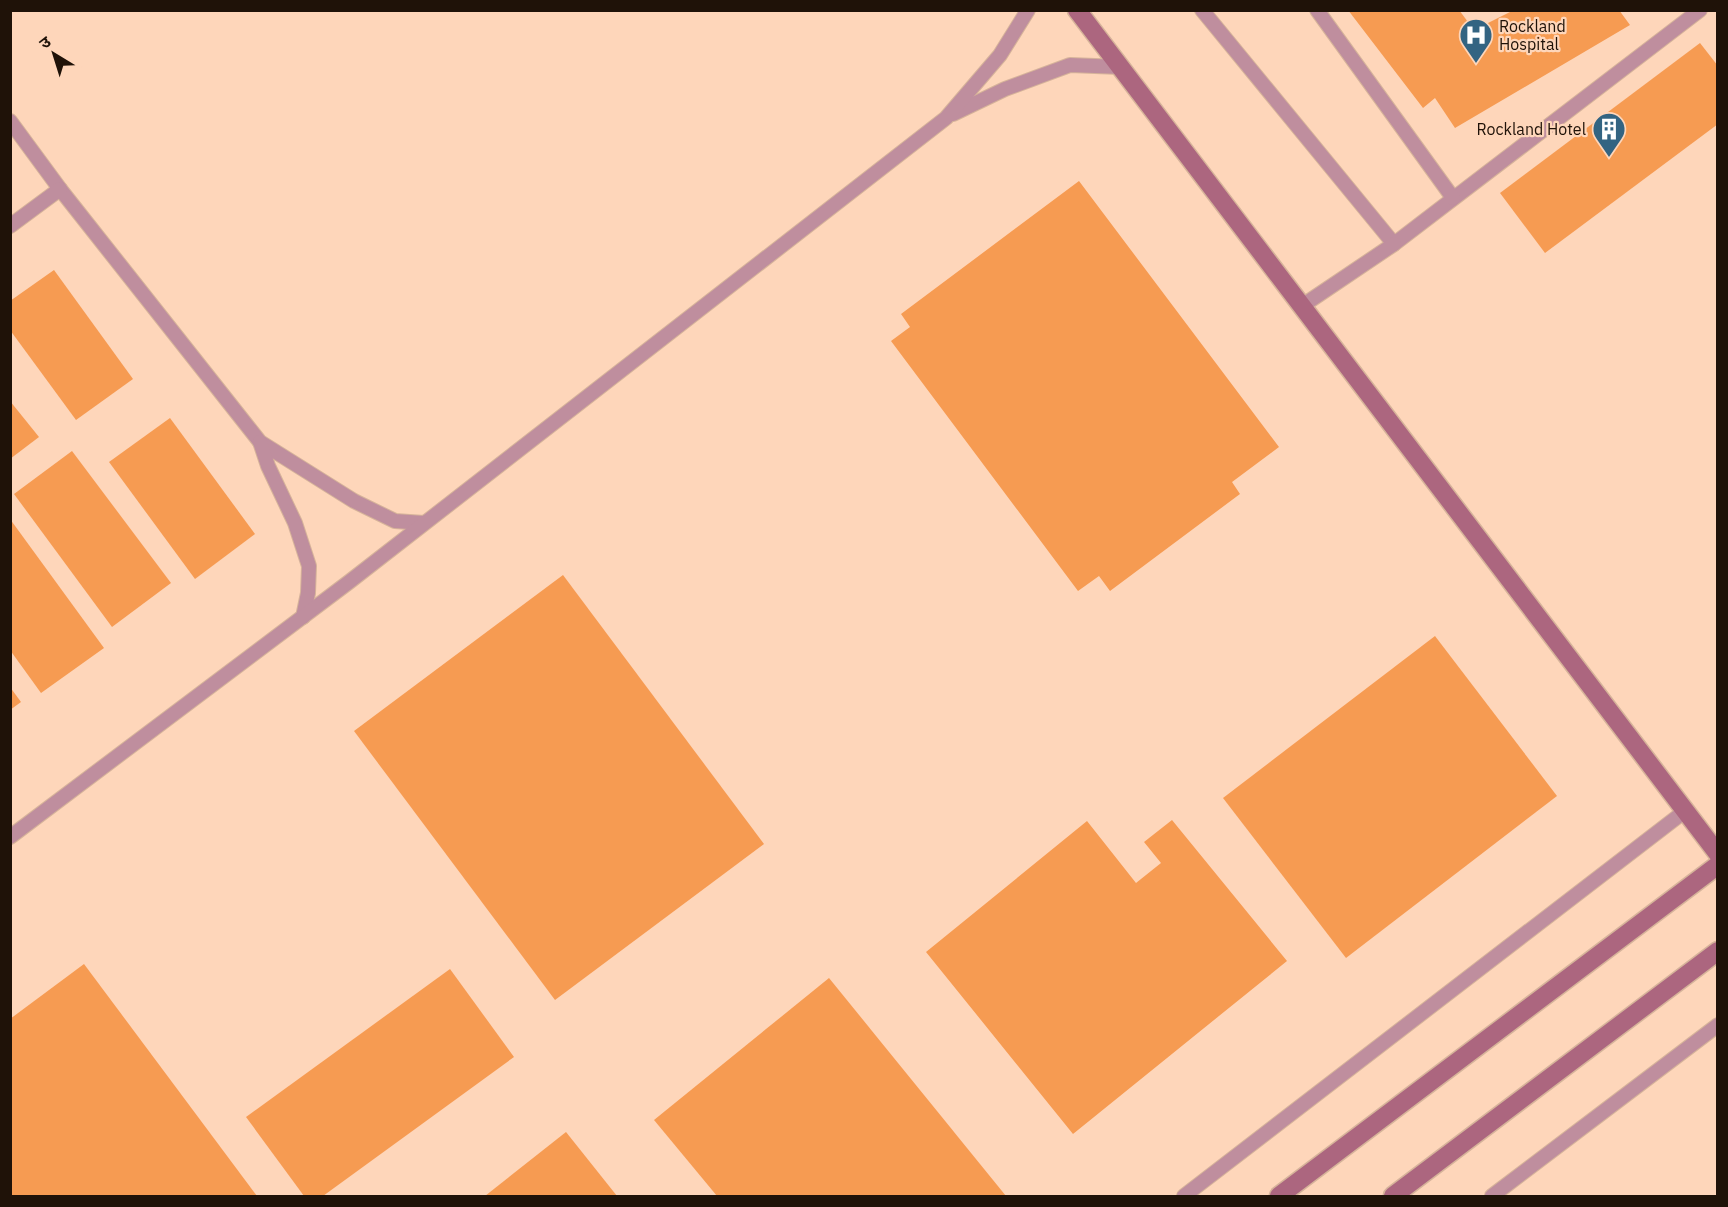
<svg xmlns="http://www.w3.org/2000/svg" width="1728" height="1207" viewBox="0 0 1728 1207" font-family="'IBM Plex Sans','Noto Sans Devanagari',sans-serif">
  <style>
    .building { fill: #f69b52 }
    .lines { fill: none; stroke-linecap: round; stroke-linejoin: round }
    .lane-casing { stroke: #d6b39a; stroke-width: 16 }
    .secondary-casing { stroke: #d6b39a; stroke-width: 21 }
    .lane { stroke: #bf8e9e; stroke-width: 14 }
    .secondary { stroke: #ac667f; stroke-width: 18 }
    .labels { text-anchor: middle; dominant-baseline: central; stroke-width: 4.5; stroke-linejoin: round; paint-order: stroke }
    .poi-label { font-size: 16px; fill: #1f1208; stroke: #fed6ba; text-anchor: start }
  </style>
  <rect width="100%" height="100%" fill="#fed6ba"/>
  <g class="building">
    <polygon points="1348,10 1459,10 1474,30 1514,10 1619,10 1630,25 1455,128 1435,98 1423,108"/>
    <polygon points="1700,43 1718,66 1718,124 1545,253 1500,193"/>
    <polygon points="1079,181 1279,447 1232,482 1240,494 1110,591 1099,576 1078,591 891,341 910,327 901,314"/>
    <polygon points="54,270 133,379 76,420 10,330 10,301"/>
    <polygon points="10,401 39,437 10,459"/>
    <polygon points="170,418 255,534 195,579 109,462"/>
    <polygon points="72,451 171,583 112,627 14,494"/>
    <polygon points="10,519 104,648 41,693 10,650"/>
    <polygon points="563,575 764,844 555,1000 354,731"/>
    <polygon points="1435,636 1557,796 1346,958 1223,798"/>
    <polygon points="10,687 21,702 10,710"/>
    <polygon points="1172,820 1287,961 1073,1134 926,952 1087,821 1136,883 1161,863 1144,842"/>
    <polygon points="84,964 257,1196 10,1196 10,1019"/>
    <polygon points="450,969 514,1057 323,1196 304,1196 246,1117"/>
    <polygon points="829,978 1006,1196 717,1196 654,1120"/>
    <polygon points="566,1132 617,1196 485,1196"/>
  </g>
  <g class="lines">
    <defs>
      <g id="lane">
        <polyline points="1202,10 1394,244 1700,10"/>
        <polyline points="1317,10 1453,198"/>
        <polyline points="953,114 1005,89 1070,65 1120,67"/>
        <polyline points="10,121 60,189 260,442 354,501 395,521 424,523"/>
        <polyline points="10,226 60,189"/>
        <polyline points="1302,306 1394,244"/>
        <polyline points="260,442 268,466 295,523 309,566 308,593 303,617"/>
        <polyline points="10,837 349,582 946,118 1000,55 1028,10"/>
        <polyline points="1184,1196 1685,811"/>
        <polyline points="1492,1196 1718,1025"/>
      </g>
      <g id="secondary">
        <polyline points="1077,10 1718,854"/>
        <polyline points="1279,1196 1718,865"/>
        <polyline points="1393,1196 1718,951"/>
      </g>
    </defs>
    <use href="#lane" class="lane-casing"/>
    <use href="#secondary" class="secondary-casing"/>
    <use href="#lane" class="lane"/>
    <use href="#secondary" class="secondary"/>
  </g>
  <defs>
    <symbol id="hospital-pin" viewBox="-11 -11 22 30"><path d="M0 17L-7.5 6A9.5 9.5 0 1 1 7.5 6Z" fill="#336482" stroke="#fed6ba"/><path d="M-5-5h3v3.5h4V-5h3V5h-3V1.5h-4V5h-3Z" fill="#fff"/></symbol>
    <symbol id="building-pin" viewBox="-11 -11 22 30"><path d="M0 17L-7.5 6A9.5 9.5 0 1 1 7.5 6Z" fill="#336482" stroke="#fed6ba"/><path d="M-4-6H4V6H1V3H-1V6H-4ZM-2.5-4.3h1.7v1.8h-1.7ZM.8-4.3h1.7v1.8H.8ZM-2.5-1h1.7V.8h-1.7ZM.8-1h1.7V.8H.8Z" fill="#fff"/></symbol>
  </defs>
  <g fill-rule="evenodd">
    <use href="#hospital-pin" x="1457" y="16" width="38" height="52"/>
    <use href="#building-pin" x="1590" y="110" width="38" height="52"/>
  </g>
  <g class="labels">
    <g class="poi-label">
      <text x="1499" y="26">Rockland<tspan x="1499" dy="18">Hospital</tspan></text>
      <text x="1586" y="129" text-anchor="end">Rockland Hotel</text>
    </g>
  </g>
  <rect width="1728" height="1207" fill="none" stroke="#1f1208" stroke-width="24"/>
  <g transform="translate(54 54) rotate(322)" stroke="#fed6ba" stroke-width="4.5" paint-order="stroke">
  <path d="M0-4.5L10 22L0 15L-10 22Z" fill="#1f1208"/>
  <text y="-9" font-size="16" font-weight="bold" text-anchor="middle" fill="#1f1208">उ</text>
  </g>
</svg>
